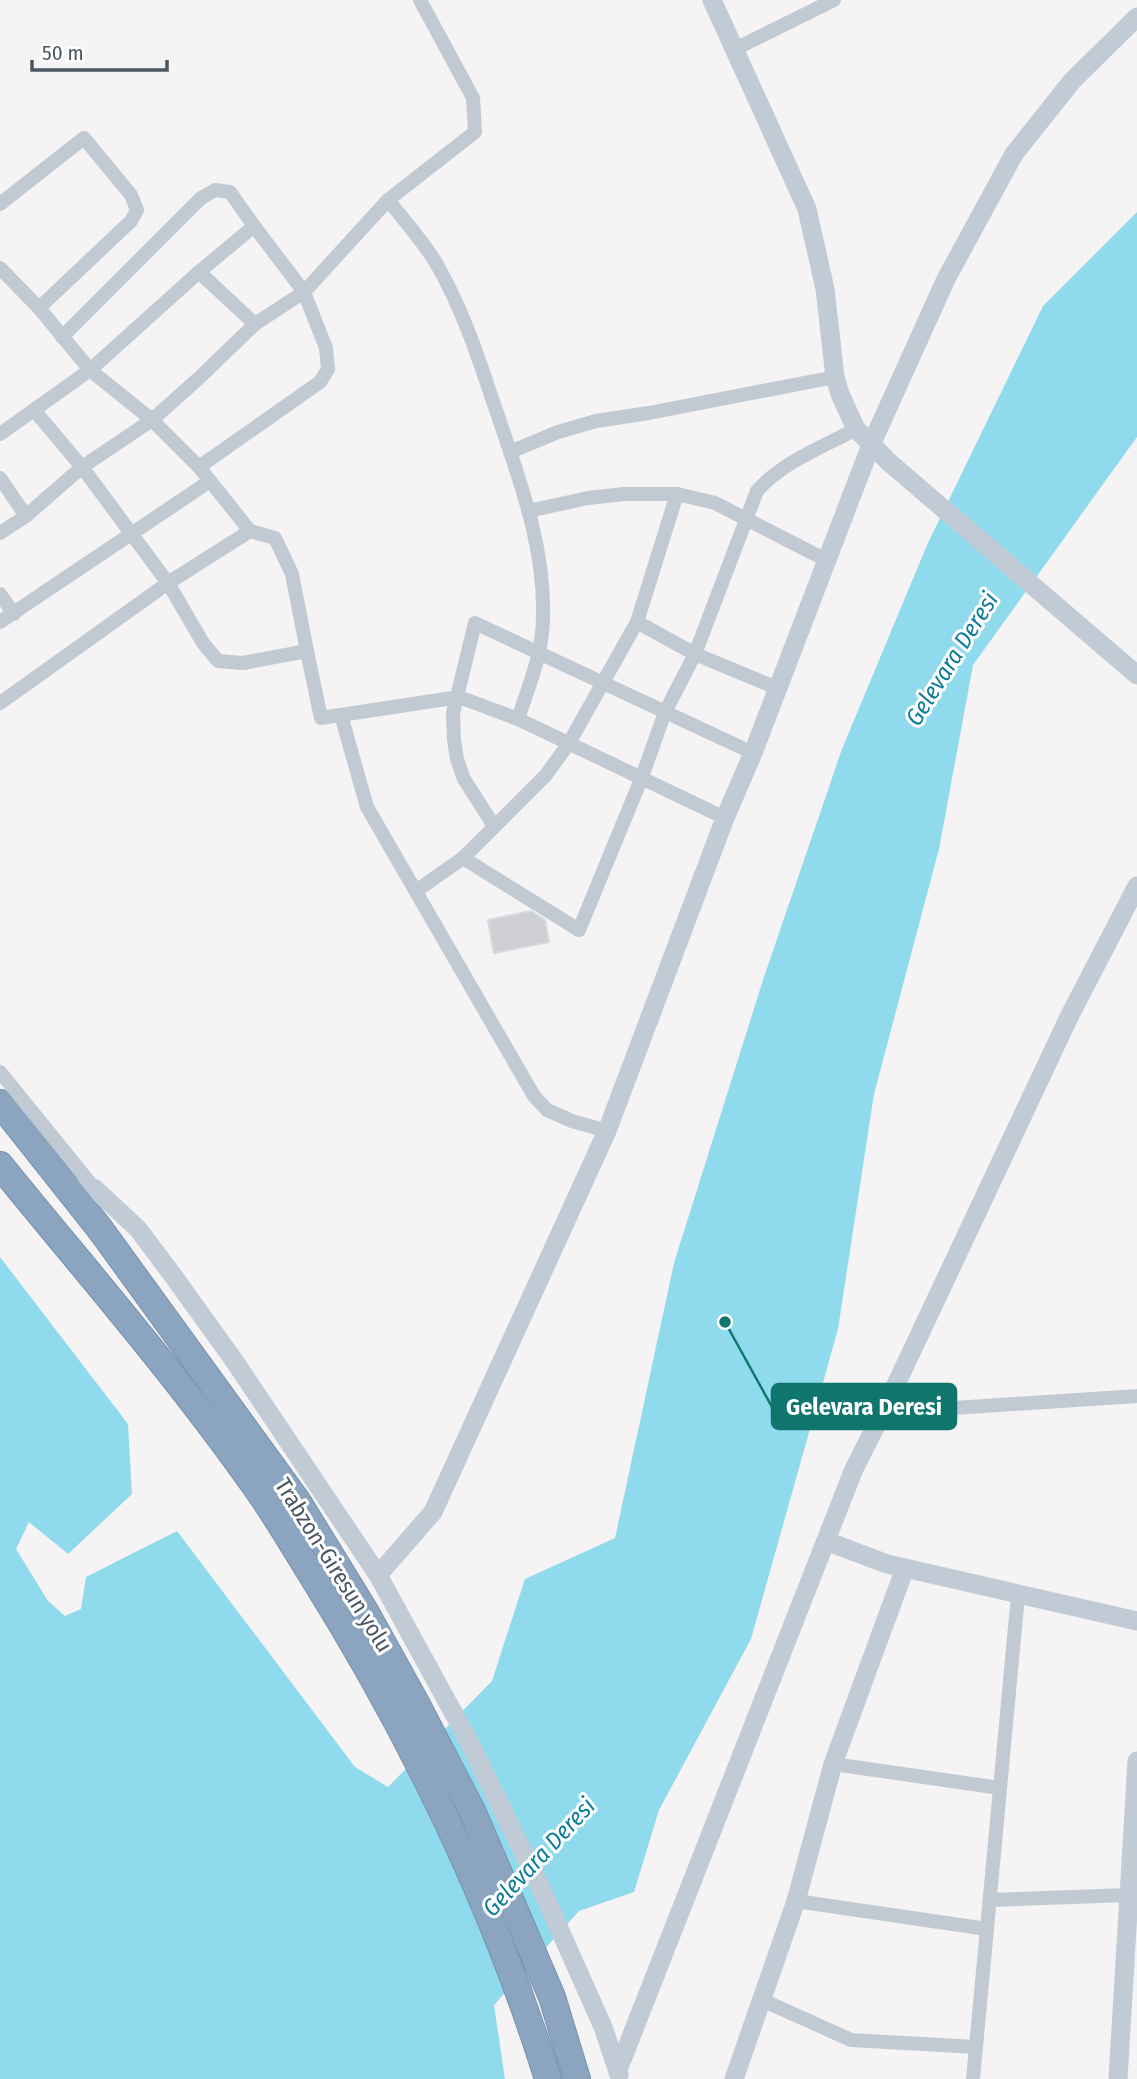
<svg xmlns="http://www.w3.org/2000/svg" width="1137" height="2079" viewBox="0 0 1137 2079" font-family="'Fira Sans Condensed',sans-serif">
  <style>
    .water { fill: #90daee }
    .building { fill: #cdcfd5; stroke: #d7d9de; stroke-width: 2 }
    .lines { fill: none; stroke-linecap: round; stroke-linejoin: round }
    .highway-casing { stroke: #7690ad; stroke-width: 28 }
    .street { stroke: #c1cad2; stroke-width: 14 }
    .secondary { stroke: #c1cbd6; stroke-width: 19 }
    .highway { stroke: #8ba5c1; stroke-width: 26 }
    .labels { text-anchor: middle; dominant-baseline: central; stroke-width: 6; stroke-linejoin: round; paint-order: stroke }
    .street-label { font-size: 23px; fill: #4a5661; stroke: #fff }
    .water-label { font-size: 24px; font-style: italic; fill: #0c7c9b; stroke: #fff }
    .leader { fill: none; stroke: #0f766e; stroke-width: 2.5 }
    .callout-dot { fill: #0f766e; stroke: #fff; stroke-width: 2.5 }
    .callout { fill: #0f766e; stroke: #0f766e; stroke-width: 2.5 }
    .callout-label { font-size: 24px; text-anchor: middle; font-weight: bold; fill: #fff }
  </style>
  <rect width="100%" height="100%" fill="#f5f3f3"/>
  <polygon class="water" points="1137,212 1137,437 973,665 939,849 874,1094 838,1329 751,1639 659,1810 634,1892 579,1911 494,2005 505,2079 0,2079 0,1257 128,1424 132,1494 68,1554 29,1522 16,1549 48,1601 65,1616 81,1609 86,1577 177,1531 355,1767 388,1787 492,1681 525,1579 615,1538 674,1263 763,980 842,749 927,545 1043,306"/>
  <polygon class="building" points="531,911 545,920 549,942 494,953 488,920"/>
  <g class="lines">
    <defs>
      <g id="highway">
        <polyline points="0,1103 100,1229 298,1502 365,1611 416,1703 473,1813 552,1997 577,2079"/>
        <path d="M0 1165C86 1271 176 1374 255 1486 276 1515 294 1547 313 1577 411 1734 493 1902 548 2079"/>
      </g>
    </defs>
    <use href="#highway" class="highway-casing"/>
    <g class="street">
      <polyline points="735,49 834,0"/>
      <path d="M388 200C404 220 423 241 436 263 464 311 480 363 498 416 520 481 545 547 543 617 543 653 529 685 518 719"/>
      <polyline points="0,204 84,138 131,195 137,210 131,221 39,308"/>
      <polyline points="0,268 39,308 90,370 152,420 199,467 250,531 275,538 292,574 307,651 243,663 218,661 203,643 168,583 82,467 34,410"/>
      <polyline points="199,272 255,324"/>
      <polyline points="62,337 201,198 215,190 230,192 254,226"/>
      <polyline points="0,434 90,370 199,272 254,226 304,292 326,348 328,369 320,382 199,467"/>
      <polyline points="510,452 558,432 596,421 649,413 835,377"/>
      <polyline points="0,478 26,516"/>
      <polyline points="528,511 588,498 624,494 677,494 715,503 826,560"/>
      <polyline points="0,533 26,516 82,467 152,420 199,378 255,324 304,292 388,200 475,132 473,98 420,0"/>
      <polyline points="0,594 14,614"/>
      <polyline points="0,622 210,481"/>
      <polyline points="637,622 695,654 777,688"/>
      <polyline points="307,651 321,718 459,697 518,719 725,818"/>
      <polyline points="0,703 168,583 250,531"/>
      <polyline points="341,715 367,807 534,1096 547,1110 572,1121 607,1131"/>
      <polyline points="494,826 464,779 457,759 454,740 453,713 475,623 753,753"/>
      <path d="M463 858 579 930 642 777 665 712 695 654 757 491C782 462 823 447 856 429"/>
      <polyline points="416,891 463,858 546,775 569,743 637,622 677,494"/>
      <polyline points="0,1072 94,1188"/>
      <polyline points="884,1410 892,1412 1137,1396"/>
      <polyline points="833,1764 1000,1788"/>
      <polyline points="990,1900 1129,1895"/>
      <polyline points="796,1901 987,1929"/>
      <polyline points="762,2000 851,2040 976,2047"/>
      <polyline points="973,2079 1018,1595"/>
    </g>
    <g class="secondary">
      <polyline points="712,0 807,209 825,289 835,377 840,394 856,429 890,463 1137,675"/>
      <polyline points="68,1189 94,1188 138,1229 174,1277 233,1359 378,1575 466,1736 542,1890 603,2027 619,2075"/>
      <polyline points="826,1541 887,1564 1137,1621"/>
      <polyline points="378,1575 433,1512 607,1131 725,818 753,753 871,445 946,279 1014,154 1072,81 1137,17"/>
      <polyline points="618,2070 854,1469 884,1410 1069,1017 1137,886"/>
      <polyline points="734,2079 796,1901 833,1764 905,1568"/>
      <polyline points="1118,2079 1137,1761"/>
    </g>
    <use href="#highway" class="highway"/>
  </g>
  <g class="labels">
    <g class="street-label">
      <text transform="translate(334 1565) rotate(58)">Trabzon-Giresun yolu</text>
    </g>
    <g class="water-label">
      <text transform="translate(952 659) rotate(-58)">Gelevara Deresi</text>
      <text transform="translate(539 1857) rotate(-47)">Gelevara Deresi</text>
    </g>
  </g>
  <path class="leader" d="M725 1322L772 1407"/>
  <circle class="callout-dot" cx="725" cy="1322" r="7"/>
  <rect class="callout" x="772" y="1384" width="184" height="45" rx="7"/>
  <g class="callout-label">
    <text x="864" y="1415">Gelevara Deresi</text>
  </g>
  <path d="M32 60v10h135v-10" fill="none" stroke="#4a5661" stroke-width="3.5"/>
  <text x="42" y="60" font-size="21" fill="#4a5661" stroke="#ffffff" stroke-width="5" paint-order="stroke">50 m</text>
</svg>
